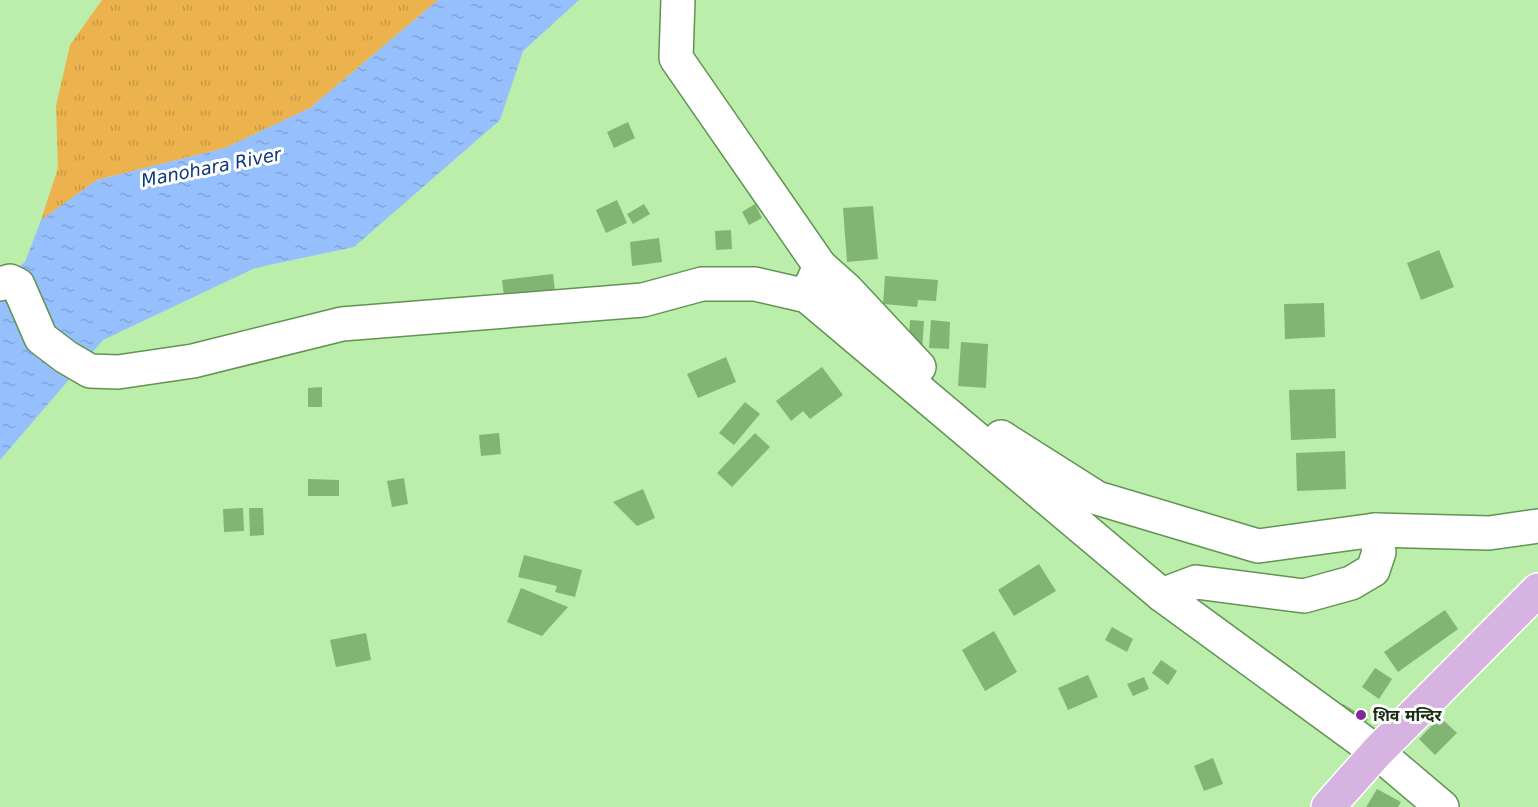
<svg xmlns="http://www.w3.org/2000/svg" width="1538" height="807" viewBox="0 0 1538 807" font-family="'DejaVu Sans','Noto Sans Devanagari',sans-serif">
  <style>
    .grass { fill: url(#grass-tufts) }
    .water { fill: url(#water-ripples) }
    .building { fill: #82b473 }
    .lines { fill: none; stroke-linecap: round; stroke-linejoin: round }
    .minor-casing { stroke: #629353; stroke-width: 36 }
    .major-casing { stroke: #fff; stroke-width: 36 }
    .minor { stroke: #fff; stroke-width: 33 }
    .major { stroke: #d7b3e1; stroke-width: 33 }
    .poi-dot { fill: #812997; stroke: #fefefe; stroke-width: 2 }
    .labels { text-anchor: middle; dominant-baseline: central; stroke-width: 6; stroke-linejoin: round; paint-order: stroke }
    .poi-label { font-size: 16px; font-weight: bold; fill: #192d13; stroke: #fefefe; text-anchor: start }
    .water-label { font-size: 18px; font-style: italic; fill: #0e3978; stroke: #fefefe }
  </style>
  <defs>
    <pattern id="grass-tufts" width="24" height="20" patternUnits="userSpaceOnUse" patternTransform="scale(1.5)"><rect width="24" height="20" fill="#ecb24e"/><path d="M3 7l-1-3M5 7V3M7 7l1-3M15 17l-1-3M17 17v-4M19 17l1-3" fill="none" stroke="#ca9943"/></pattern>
    <pattern id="water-ripples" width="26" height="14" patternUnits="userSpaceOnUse" patternTransform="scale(1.5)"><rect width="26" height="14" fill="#96bffe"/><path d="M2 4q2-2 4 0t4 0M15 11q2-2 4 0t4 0" fill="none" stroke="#81a4d9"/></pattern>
  </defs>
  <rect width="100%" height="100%" fill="#baeeaa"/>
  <polygon class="grass" points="102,0 438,0 310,108 225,148 97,180 41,220 58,168 56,106 70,45"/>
  <polygon class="water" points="438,0 579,0 523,51 500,120 354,247 255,268 103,340 0,460 0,281 25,262 41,220 97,180 225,148 310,108"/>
  <g class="building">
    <polygon points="628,122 635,138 614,148 607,132"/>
    <polygon points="617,200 627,223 606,233 596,210"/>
    <polygon points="644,204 650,214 633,224 627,214"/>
    <polygon points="755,204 762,218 749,225 742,212"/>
    <polygon points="873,206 878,259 847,262 843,208"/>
    <polygon points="731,230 732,249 716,250 715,231"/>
    <polygon points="659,238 662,262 632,266 630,242"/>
    <polygon points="1439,250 1454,287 1421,300 1407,263"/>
    <polygon points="553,274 555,291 504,297 502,280"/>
    <polygon points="885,276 938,280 936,301 918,300 917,307 883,304"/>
    <polygon points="1324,303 1325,337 1285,339 1284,304"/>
    <polygon points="910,320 924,321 922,353 908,352"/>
    <polygon points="931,320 950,322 949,349 929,348"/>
    <polygon points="961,342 988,344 986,388 958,386"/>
    <polygon points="726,357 736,382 698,398 687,374"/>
    <polygon points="822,367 843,395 810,419 803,411 791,421 776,401"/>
    <polygon points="322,387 322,407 308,407 308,388"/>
    <polygon points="1335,389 1336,438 1291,440 1289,390"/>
    <polygon points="745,402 760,414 734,445 719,433"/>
    <polygon points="499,433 501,454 481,456 479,435"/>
    <polygon points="755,433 770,447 732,487 717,473"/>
    <polygon points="1345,451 1346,489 1297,491 1296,453"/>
    <polygon points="404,478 408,504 392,507 387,481"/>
    <polygon points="308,479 339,480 339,496 308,496"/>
    <polygon points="643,489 655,518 637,526 613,502"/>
    <polygon points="243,508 244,531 224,532 223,509"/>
    <polygon points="249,508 263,508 264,535 250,536"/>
    <polygon points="524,555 582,570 575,597 555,592 557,586 518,577"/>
    <polygon points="1039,564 1056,591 1014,616 998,590"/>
    <polygon points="521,588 568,607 542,636 507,622"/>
    <polygon points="1445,610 1458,629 1398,672 1384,652"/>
    <polygon points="1112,627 1133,639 1127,652 1105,640"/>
    <polygon points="994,631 1017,672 985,691 962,650"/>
    <polygon points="366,633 371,660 336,667 330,640"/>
    <polygon points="1161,660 1177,671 1168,685 1152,673"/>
    <polygon points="1375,668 1392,679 1379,699 1362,687"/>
    <polygon points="1088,675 1098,697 1068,710 1058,688"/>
    <polygon points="1144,677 1149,689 1133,696 1127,684"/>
    <polygon points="1343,704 1368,719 1361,731 1336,716"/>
    <polygon points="1440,717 1457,733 1435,755 1419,739"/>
    <polygon points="1213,758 1223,784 1204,791 1194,766"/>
    <polygon points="1377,789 1401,802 1398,807 1366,807"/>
  </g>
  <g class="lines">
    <defs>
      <g id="minor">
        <polyline points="678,0 676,58 820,266 811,286"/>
        <polyline points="820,266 846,289 919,367"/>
        <polyline points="0,284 10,281 18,285 41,338 66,357 90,371 118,372 193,361 342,324 643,300 702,284 755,284 807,296 1162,595 1377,752 1442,807"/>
        <polyline points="1001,437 1097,498 1258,546 1375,530 1489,533 1538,526"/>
        <polyline points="1162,595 1196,582 1304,596 1351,583 1373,570 1379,552 1375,530"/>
      </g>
      <polyline id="major" points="1328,807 1377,752 1538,590"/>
    </defs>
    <use href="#minor" class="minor-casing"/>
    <use href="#major" class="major-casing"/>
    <use href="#minor" class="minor"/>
    <use href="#major" class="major"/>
  </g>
  <circle class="poi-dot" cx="1361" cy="715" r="6"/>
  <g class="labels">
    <g class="poi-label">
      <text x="1373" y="715">शिव मन्दिर</text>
    </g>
    <g class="water-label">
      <text transform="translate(211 167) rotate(-11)">Manohara River</text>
    </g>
  </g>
</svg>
